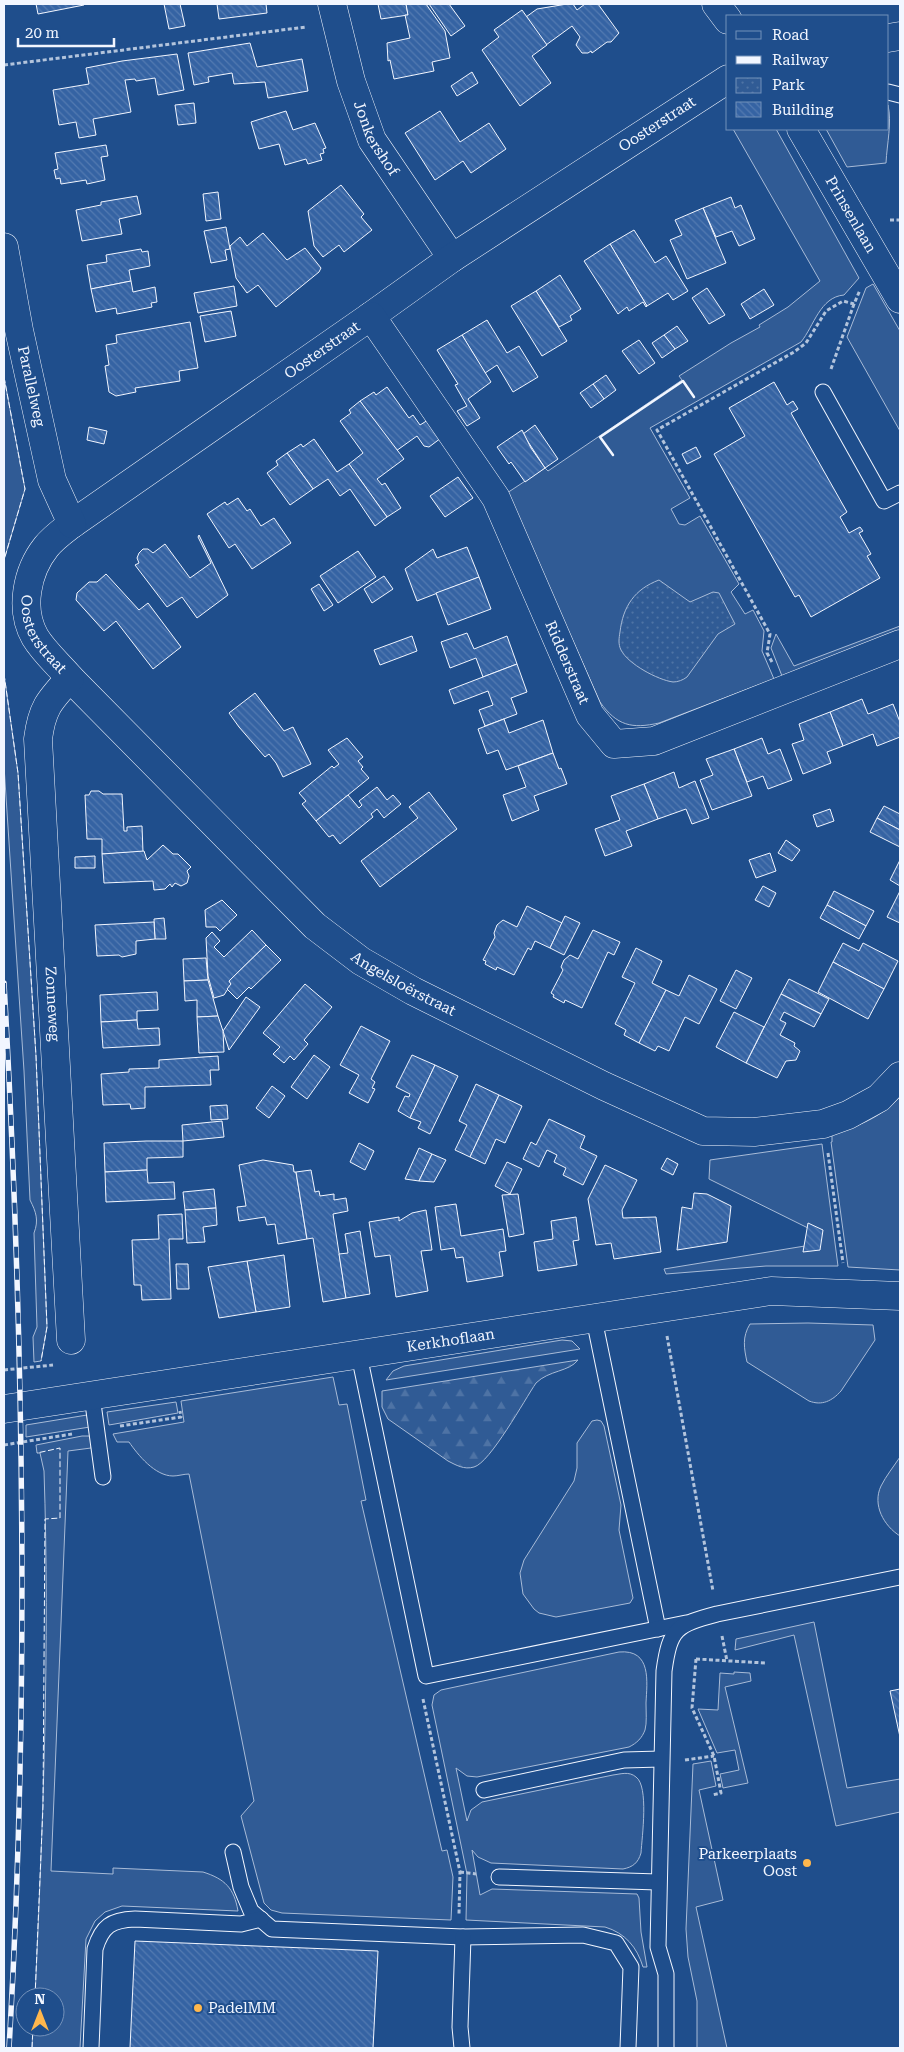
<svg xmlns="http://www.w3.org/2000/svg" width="904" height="2052" viewBox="0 0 904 2052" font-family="'Roboto Serif',serif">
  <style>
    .grass { fill: #305b95; stroke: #a8bbd7 }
    .forest { fill: url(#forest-firs); stroke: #a8bbd7 }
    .park { fill: url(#park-dots); stroke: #a8bbd7 }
    .building { fill: url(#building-back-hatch); stroke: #f2f6ff }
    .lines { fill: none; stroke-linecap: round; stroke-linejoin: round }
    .service-casing { stroke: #f2f6ff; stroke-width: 17 }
    .minor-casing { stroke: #f2f6ff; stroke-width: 29 }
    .path { stroke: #b3c4dc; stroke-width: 3; stroke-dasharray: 4 2.5; stroke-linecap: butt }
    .service { stroke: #1f4e8c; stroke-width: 15 }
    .minor { stroke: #1f4e8c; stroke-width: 28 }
    .rail-casing { stroke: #f2f6ff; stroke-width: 5.5 }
    .rail { stroke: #1f4e8c; stroke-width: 4; stroke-dasharray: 11; stroke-linecap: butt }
    .fence { stroke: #f2f6ff; stroke-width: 1; stroke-dasharray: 6 2.5; stroke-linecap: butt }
    .wall { stroke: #f2f6ff; stroke-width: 2.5 }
    .poi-dot { fill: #ffb74d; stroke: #1f4e8c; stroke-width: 2 }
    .labels { text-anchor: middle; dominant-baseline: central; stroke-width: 4; stroke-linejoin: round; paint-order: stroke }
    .street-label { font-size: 15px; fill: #f2f6ff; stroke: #1f4e8c }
    .poi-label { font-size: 15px; fill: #f2f6ff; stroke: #1f4e8c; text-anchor: end }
  </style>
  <defs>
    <pattern id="forest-firs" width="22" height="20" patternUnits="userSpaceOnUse" patternTransform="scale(1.25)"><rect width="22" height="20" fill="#305b95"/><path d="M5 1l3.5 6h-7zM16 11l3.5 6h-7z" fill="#4e73a5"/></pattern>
    <pattern id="park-dots" width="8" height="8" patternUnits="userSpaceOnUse" patternTransform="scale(1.25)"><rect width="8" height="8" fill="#305b95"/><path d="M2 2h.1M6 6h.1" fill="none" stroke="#4e73a5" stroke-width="1.8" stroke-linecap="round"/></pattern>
    <pattern id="building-back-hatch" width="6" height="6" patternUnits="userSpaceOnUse" patternTransform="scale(1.25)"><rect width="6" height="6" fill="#3563a3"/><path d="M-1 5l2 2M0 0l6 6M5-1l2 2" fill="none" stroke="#537ab1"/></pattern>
  </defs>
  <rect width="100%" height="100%" fill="#1f4e8c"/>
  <g class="grass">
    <path d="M888 105C892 123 887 143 886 163L847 167 826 129H888Z"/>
    <path d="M733 129H776L859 278 844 295C820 297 814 326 801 342L650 428 690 498 671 509 679 524 685 525 700 516 739 584 731 592 745 614 753 610 764 631 762 651 774 679 659 723C632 729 617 726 600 702L507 493 545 468 548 471 682 380 679 376 731 343 760 327 759 325 788 307 820 281Z"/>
    <polygon points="873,284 900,331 900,431 847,337 866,288"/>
    <polygon points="4,377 25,489 4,560"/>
    <polygon points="900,626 900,631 782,676 771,648 776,634 794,666"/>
    <path d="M4 674 18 773 36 1056 47 1327 41 1361 34 1362 33 1337 37 1327 34 1233C39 1220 36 1212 30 1200L24 1071 4 766Z"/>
    <path d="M900 1097V1270L848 1267 831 1142H832V1133C858 1127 881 1117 900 1097Z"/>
    <polygon points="822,1144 838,1266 766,1266 666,1274 664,1269 811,1245 812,1230 709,1179 710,1160"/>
    <path d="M808 1323 873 1325 875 1340 841 1391C832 1401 822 1406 809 1401L747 1362C744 1348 742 1337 750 1324Z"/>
    <polygon points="562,1340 572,1341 580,1349 386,1380 393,1371 404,1366"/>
    <path d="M333 1377 339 1405 347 1404 366 1500 361 1501 442 1851 447 1850 453 1877 451 1920 282 1913 271 1910 264 1903 241 1816 254 1801 189 1474C184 1474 178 1476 173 1476 155 1476 138 1455 129 1442H117L113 1434 184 1422 181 1401Z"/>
    <polygon points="176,1402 178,1413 109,1425 107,1412"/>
    <polygon points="87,1415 90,1427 26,1437 26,1425"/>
    <polygon points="597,1420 601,1421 604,1426 621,1505 619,1530 633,1598 630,1603 556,1617 539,1613 534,1609 523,1594 520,1573 524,1560 574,1481 577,1468 577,1443 592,1421"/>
    <path d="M82 1436H92L91 1448 68 1451 51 1871 113 1874V1868L203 1872C225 1879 234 1888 238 1911L122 1906 105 1912 95 1921 86 1939 80 2048H32L33 2027H55V1997H35C43 1822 50 1646 44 1471L40 1453H37L36 1445Z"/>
    <path d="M900 1457V1536C884 1526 872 1505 881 1486 886 1476 894 1466 900 1457Z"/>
    <polygon points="814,1622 847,1788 900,1779 900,1812 836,1826 794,1635 735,1650 736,1639"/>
    <path d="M619 1652C652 1649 647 1682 646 1703 646 1712 647 1723 645 1730 642 1738 637 1743 629 1747L477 1777 467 1776 456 1768 467 1821 471 1810 482 1802 613 1775C621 1774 629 1771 636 1777 649 1786 642 1837 641 1853 638 1863 633 1867 623 1869L491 1863 478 1857 472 1850 480 1895 492 1889 637 1894 639 1898 641 1932 647 1967H643C637 1947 625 1933 605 1927L466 1920 467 1874 432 1705 434 1695 441 1690Z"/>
    <polygon points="734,1672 750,1673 751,1681 725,1687 748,1783 723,1788 720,1774 739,1770 735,1750 717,1753 698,1709 718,1710 720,1673 734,1674"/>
    <polygon points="711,1761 716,1786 699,1790 723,1900 696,1907 727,2048 697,2048 697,2001 688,1957 686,1929 693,1764"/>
  </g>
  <path class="forest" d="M578 1360C569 1372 549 1370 536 1383 525 1399 490 1463 474 1467 464 1470 456 1465 448 1461L388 1419 382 1407V1391Z"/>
  <path class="park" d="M659 580 690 602 713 592 719 593 735 624 718 634 687 677C683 680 678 682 673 682 658 680 628 664 621 650 618 644 619 638 620 632 623 606 635 589 659 580Z"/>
  <g class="building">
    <polygon points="36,4 84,4 84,5 38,14"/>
    <polygon points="164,4 180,4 185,26 169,29"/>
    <polygon points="217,4 266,4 267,13 219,19"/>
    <polygon points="378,4 406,4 408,15 381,19"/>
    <polygon points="406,4 426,4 445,31 450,58 432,62 434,71 394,79 390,60 388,61 387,43 410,38 405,15 408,15"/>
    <polygon points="429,4 449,4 465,26 451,36"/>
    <polygon points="567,4 573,4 577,10 585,4 598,4 619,33 611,42 607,42 592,53 591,51 588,53 582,53 576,45 580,37 572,26 546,45 526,17 537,9"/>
    <polygon points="522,10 547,45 532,56 551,83 520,106 482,50 499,37 494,30"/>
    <polygon points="250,43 257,67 302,59 308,91 268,98 265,82 234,84 232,73 208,77 209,82 194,85 188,53"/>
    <polygon points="177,54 184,90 158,95 155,78 136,81 135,79 125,80 131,112 93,119 96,135 79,138 76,122 59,125 53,90 89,84 86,68 122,61"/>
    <polygon points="472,72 478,83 457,96 451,86"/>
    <polygon points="194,103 196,123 178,125 175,105"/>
    <polygon points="286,111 293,130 315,123 326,148 323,149 324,153 320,154 322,160 308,164 306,159 285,165 279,144 259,149 251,122"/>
    <polygon points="440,111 460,142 489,123 506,149 471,173 463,161 435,180 405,133"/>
    <polygon points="106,145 108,156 101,157 105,180 87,184 86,180 61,184 60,178 56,179 54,170 58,169 55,153"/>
    <polygon points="341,185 364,214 361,217 372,230 344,252 339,245 323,257 314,246 308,211"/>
    <polygon points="218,192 221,219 206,221 203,194"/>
    <polygon points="137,196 141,214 119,219 122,234 82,241 76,210 101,205 101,202"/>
    <polygon points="731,197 735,208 741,205 755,239 739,246 732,231 716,237 703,208"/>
    <polygon points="703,208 726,263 687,279 670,240 682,235 675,220"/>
    <polygon points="226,227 230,249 225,250 227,260 211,263 204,231"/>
    <polygon points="634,230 655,263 666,256 688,291 673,300 668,293 647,306 610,244"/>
    <polygon points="263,233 287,260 305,248 321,268 319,272 276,307 258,285 247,293 236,278 230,246 240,237 247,246"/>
    <polygon points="610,244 647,306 646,307 643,302 629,311 627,307 618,314 584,261"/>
    <polygon points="141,249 142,252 148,251 150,266 129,270 131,281 91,289 87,265 107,262 106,255"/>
    <polygon points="560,275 581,309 570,316 572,320 559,327 536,291"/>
    <polygon points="131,281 133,292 155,287 157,302 151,303 152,307 117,314 116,308 96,312 91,289"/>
    <polygon points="234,286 237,306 198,313 194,293"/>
    <polygon points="707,288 725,315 709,324 692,298"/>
    <polygon points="764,289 774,305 750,319 741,304"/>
    <polygon points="536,291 567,341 542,356 511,306"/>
    <polygon points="231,311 236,336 205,342 200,316"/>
    <polygon points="487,320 507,353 519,346 538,377 513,392 497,365 485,373 462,335"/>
    <polygon points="190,322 198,368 179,371 180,381 135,388 136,392 116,396 109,392 105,366 109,365 106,345 117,343 116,335"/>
    <polygon points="677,326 688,341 675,349 664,335"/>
    <polygon points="462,335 491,382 468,399 480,418 467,426 457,411 467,406 455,385 458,384 437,350"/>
    <polygon points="664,335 675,349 662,358 652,343"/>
    <polygon points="639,340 655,363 639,374 622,351"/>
    <polygon points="606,375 616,390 604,399 593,384"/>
    <polygon points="774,382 787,405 793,401 798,409 791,413 847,512 840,517 849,533 860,527 863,531 859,533 871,554 867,556 880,578 811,617 799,595 795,597 714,454 745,436 729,408"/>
    <polygon points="593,384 604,399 591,408 580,393"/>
    <polygon points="387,387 409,418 413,415 420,425 428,420 441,438 429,447 424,446 417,436 396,451 360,401 374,392 376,395"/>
    <polygon points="360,401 404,459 377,479 382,485 385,483 401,508 387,517 349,464 363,453 340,421 351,413 349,410"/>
    <polygon points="535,425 558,459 545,468 523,434"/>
    <polygon points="89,427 107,431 104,444 87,440"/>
    <polygon points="522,430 531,448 545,468 525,482 511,462 509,464 497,447"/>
    <polygon points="314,439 337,472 349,464 387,517 375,526 350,489 340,496 328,479 313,489 287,453 301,444 303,447"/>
    <polygon points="696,447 701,457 687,464 682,454"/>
    <polygon points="287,453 313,489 290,505 267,473 278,465 276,461"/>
    <polygon points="458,477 473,498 445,517 430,496"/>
    <polygon points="238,498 247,511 250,509 261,526 274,518 291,543 252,569 235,544 229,548 207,514 225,502 227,505"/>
    <polygon points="199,535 228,595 197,618 182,597 167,607 135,565 139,563 137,558 139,553 143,549 148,549 153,553 165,544 190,578 211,563 198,537"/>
    <polygon points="467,547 479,577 417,601 405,569 433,549 437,558"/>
    <polygon points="358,551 376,577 338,603 320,576"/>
    <polygon points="106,574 139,610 148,603 181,647 153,669 116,621 104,631 76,600 77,593 89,582 97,582"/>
    <polygon points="384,576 393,589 372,603 364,589"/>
    <polygon points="479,577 491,609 448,625 436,593"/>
    <polygon points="319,584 333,605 324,611 311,589"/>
    <polygon points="467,633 474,649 507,636 517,664 483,677 476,658 450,668 441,642"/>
    <polygon points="412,636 417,651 380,665 374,650"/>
    <polygon points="517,664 527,692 511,698 517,714 485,726 479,710 493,705 488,691 454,704 449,690"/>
    <polygon points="255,693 284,731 293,727 311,764 283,777 276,763 269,754 265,757 239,727 229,713"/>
    <polygon points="862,699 868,714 893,704 900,722 900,737 877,746 873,734 843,746 830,712"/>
    <polygon points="830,712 843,746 827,752 831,763 803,774 792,744 804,740 799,724"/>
    <polygon points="504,719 509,733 543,720 553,753 506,770 498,750 487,754 478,729"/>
    <polygon points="347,738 363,757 358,761 363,767 361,769 369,778 316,821 302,804 306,801 299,793 332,766 334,768 339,764 328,750"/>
    <polygon points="762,738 768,754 780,749 792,780 768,789 763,776 747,782 734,749"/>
    <polygon points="734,749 752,796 712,810 700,780 713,775 706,759"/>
    <polygon points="553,753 559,769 561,768 567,784 534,796 539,810 512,821 503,795 526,787 518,766"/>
    <polygon points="674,772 679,788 695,781 709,818 692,824 686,809 658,819 644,784"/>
    <polygon points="644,784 658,819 626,831 632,846 605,856 595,829 620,820 611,796"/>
    <polygon points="377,787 387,800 393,795 401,804 384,818 377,809 371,814 373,817 340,844 333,835 329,837 316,821 348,795 359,808 362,805 359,801"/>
    <polygon points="91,791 99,791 103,794 122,794 124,831 127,831 127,827 142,826 143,852 102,854 102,839 87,839 85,795 89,795"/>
    <polygon points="429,792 457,829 380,887 361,861 418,818 409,807"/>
    <polygon points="884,806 900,814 900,830 877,818"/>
    <polygon points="830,809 834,821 817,827 813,815"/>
    <polygon points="877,818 900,830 900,847 870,832"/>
    <polygon points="786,840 800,850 792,861 778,853"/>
    <polygon points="163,845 173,854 178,854 191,867 187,871 189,876 187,883 181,886 175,883 172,887 170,884 165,889 154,890 153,881 104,883 102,854 144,851 147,860"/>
    <polygon points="770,853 776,871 756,878 749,860"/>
    <polygon points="95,856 95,868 75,868 75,857"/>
    <polygon points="900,860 900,886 890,880"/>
    <polygon points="763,886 776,893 769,907 755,900"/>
    <polygon points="834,891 874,911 866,926 827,905"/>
    <polygon points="900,891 900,923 887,917"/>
    <polygon points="222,900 237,915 220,931 216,927 206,927 205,910"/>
    <polygon points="827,905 866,926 859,939 820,918"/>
    <polygon points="527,906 562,923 550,948 535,941 531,950 528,948 514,975 497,967 496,970 485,964 486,961 483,960 495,937 494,933 497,925 503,920 517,927"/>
    <polygon points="565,916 580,923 564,955 550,948"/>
    <polygon points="164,918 166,939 155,939 154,919"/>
    <polygon points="154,922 155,939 136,941 136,954 122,957 119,955 97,956 95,925"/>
    <polygon points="252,930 266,945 229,981 231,984 224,995 214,998 208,976 206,938 212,932 220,941 214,947 224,957"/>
    <polygon points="593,930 620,942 614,955 608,952 582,1008 565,1000 564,1003 553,997 554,995 551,993 563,970 561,967 564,960 570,955 578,959"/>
    <polygon points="843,943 859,951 863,943 898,961 884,989 833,962"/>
    <polygon points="266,945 281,960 251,989 249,987 237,999 227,989 231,984 229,981"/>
    <polygon points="636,948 662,961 652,983 666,990 639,1043 624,1035 626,1030 615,1024 635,983 622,977"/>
    <polygon points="206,958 208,980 184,981 183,959"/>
    <polygon points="833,962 884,989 868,1019 818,992"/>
    <polygon points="736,970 752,978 736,1009 720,1001"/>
    <polygon points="689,975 717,989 699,1024 685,1017 669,1051 658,1046 655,1051 639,1043 666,990 679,996"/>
    <polygon points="789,979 829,999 821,1014 781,994"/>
    <polygon points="208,980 218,1016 197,1017 197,1000 185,1001 184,981"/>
    <polygon points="305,984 332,1007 304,1040 308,1044 294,1060 290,1056 284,1063 273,1054 280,1047 263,1033"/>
    <polygon points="157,992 158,1010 137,1011 137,1020 101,1022 100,995"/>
    <polygon points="781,994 821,1014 814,1027 784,1012 780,1020 786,1023 780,1035 795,1043 794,1046 800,1051 796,1060 786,1061 777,1078 746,1063"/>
    <polygon points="246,997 260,1007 229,1050 223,1031"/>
    <polygon points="734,1012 764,1027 746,1063 716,1047"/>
    <polygon points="218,1016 223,1031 224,1052 199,1053 197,1017"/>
    <polygon points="137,1020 138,1029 159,1028 160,1045 103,1048 101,1022"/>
    <polygon points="361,1026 390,1041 371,1079 375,1082 372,1088 375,1089 368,1103 349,1093 359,1075 340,1065"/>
    <polygon points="314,1055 330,1067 307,1099 291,1087"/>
    <polygon points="412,1055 435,1065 410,1118 398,1111 405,1096 409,1097 410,1094 396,1087"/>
    <polygon points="218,1056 219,1070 210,1070 211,1085 145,1087 145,1108 131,1109 130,1104 103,1105 101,1074 129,1072 129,1069 159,1068 159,1060"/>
    <polygon points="435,1065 458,1076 430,1134 418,1128 421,1122 410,1118"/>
    <polygon points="476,1084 499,1095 470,1157 455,1150 467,1125 459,1121"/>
    <polygon points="272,1086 285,1096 269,1118 256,1108"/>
    <polygon points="499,1095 522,1106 505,1143 496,1139 485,1164 470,1157"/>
    <polygon points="227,1105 228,1119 211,1120 210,1106"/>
    <polygon points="549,1119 585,1136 580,1148 597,1156 583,1185 563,1175 566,1168 554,1162 557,1155 547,1150 539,1167 523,1159 531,1142 536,1145"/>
    <polygon points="222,1121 224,1137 183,1141 182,1125"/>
    <polygon points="146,1141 183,1141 183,1157 147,1158 147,1170 105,1172 104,1143"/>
    <polygon points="359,1143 374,1151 365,1170 350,1162"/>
    <polygon points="419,1148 432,1154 419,1181 405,1179"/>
    <polygon points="432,1154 446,1160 434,1182 419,1181"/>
    <polygon points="667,1158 678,1164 673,1175 661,1169"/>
    <polygon points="263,1160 293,1165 294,1172 296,1172 307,1239 278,1244 275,1224 267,1225 265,1217 239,1221 237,1207 246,1206 239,1165"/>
    <polygon points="507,1162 522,1169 510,1194 495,1186"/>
    <polygon points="605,1165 637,1180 622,1210 623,1218 656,1217 661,1252 614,1259 611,1243 596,1245 588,1199"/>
    <polygon points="147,1170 148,1183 174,1182 175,1199 106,1202 105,1172"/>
    <polygon points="311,1170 315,1192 319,1191 320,1196 334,1194 334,1200 346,1198 348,1211 333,1214 346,1298 323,1302 313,1238 307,1239 296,1172"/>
    <polygon points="214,1189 216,1208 185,1210 183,1192"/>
    <polygon points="694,1193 707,1194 731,1206 727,1242 677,1250 682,1207 692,1209"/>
    <polygon points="518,1194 524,1234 509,1237 502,1195"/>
    <polygon points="456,1204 461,1236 503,1229 506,1251 499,1252 503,1276 467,1282 463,1257 456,1258 454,1248 441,1250 435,1207"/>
    <polygon points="216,1208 217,1225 203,1227 205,1242 187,1243 185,1210"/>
    <polygon points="426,1210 432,1250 421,1251 428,1291 396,1297 390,1255 375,1257 369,1222 399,1217 399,1221 412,1213"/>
    <polygon points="182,1214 183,1239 169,1239 171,1299 142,1300 141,1285 134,1285 132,1240 159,1239 158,1215"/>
    <polygon points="576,1217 579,1240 573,1241 577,1265 538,1271 534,1242 553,1239 551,1221"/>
    <polygon points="808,1223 823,1230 820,1250 803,1252"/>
    <polygon points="360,1231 370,1294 346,1298 339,1254 348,1253 345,1234"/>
    <polygon points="284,1255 290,1307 256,1312 247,1261"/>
    <polygon points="247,1261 256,1312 219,1318 208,1267"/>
    <polygon points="176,1264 188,1264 189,1289 177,1289"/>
    <polygon points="900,1689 900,1737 890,1691"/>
    <polygon points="135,1941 378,1951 373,2048 130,2048"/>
  </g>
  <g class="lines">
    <defs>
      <g id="service">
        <polyline points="888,92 900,95"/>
        <polyline points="823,392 884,501 900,493"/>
        <polyline points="594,1319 658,1629"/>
        <polyline points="359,1355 426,1676 686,1623"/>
        <polyline points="92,1396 103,1477"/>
        <polyline points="484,1790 624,1760 661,1759"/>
        <polyline points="233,1852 241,1887 251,1911 272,1929 463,1937 583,1935 616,1943 631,1967 628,2048"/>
        <polyline points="499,1877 658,1882"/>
        <path d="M91 2048 95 1949C102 1926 111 1920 135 1919L241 1924 261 1919"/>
        <polyline points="462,2048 460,2027 463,1937"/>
        <path d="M666 2048V1974L658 1947 664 1671C670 1628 676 1625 717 1614L900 1577"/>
      </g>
      <g id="minor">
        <path id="s1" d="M332 4 351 81 372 140 452 258"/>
        <polyline points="716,4 728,20"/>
        <polyline points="888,38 900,36"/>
        <path id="s2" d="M728 79 452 258 371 316 72 524C63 531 53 538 46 547 27 571 19 609 35 637 44 652 59 665 70 678L315 926 361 961 413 991 604 1086 703 1131 754 1132 823 1124 848 1115 879 1098 900 1076"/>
        <path id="s3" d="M801 129 900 299"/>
        <path id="s4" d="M4 247 19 330 52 480 72 524"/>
        <path id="s5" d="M371 316 496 498 590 715 614 744 654 741 900 644"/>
        <path id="s6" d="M70 678C49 701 42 708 38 739L71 1340"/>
        <path id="s7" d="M4 1409 771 1291 900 1296"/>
      </g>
    </defs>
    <use href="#service" class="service-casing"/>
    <use href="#minor" class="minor-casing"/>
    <g class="path">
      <polyline points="4,65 306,27"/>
      <polyline points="890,220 900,220"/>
      <polyline points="831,369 854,304"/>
      <polyline points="772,662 767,653 770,634 657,430 794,352 806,343 826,311 843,301 854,304 860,290"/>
      <polyline points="828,1153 843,1263"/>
      <polyline points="667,1336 713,1591"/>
      <polyline points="4,1370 53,1365"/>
      <polyline points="120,1426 181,1417 180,1411"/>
      <polyline points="4,1445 72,1434"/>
      <polyline points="722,1636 727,1661"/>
      <polyline points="696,1659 692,1708 714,1756 721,1793 712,1795"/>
      <polyline points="696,1659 765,1663"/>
      <polyline points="423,1699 460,1872 459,1914"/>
      <polyline points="685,1760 714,1756"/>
      <polyline points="460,1872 476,1874"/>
    </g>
    <use href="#service" class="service"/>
    <use href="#minor" class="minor"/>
    <defs>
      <path id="rail" d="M4 983C24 1338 30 1693 9 2048"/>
    </defs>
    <use href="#rail" class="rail-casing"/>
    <use href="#rail" class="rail"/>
    <g class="fence">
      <polyline points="4,377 25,489 4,560"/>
      <polyline points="4,674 18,773 36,1056 47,1327 41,1361"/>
      <polyline points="35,1997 43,1806 45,1519 60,1518 60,1448 37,1453"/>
      <polyline points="32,2048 33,2027"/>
    </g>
    <polyline class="wall" points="613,455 600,437 683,381 694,397"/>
  </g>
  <g class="poi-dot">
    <circle cx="807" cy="1863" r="5"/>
    <circle cx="198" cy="2008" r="5"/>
  </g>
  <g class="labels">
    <g class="street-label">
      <text transform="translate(657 124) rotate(-33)">Oosterstraat</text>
      <text stroke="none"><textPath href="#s1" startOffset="142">Jonkershof</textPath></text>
      <text stroke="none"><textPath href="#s3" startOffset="99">Prinsenlaan</textPath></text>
      <text transform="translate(322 350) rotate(-35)">Oosterstraat</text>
      <text stroke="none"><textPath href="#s4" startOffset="142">Parallelweg</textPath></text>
      <text stroke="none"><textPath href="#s2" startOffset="924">Oosterstraat</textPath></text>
      <text stroke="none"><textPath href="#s5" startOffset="400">Ridderstraat</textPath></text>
      <text stroke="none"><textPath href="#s2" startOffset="1432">Angelsloërstraat</textPath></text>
      <text stroke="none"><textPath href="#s6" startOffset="336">Zonneweg</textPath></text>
      <text stroke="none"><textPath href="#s7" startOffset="452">Kerkhoflaan</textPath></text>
    </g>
    <g class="poi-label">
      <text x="797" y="1854">Parkeerplaats<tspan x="797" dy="17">Oost</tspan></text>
      <text x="208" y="2008" text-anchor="start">PadelMM</text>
    </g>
  </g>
  <rect width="904" height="2052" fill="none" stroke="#f2f6ff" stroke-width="10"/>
  <rect x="726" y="15" width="162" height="115" fill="#1f4e8c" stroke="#7391ba"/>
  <rect x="736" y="31" width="25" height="8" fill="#1f4e8c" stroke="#7391ba"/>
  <text x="772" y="40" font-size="15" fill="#f2f6ff">Road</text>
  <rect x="736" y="56" width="25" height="8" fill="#f2f6ff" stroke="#7391ba"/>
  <text x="772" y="65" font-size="15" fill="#f2f6ff">Railway</text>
  <rect x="736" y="78" width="25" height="15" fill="url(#park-dots)" stroke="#7391ba"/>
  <text x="772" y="90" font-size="15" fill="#f2f6ff">Park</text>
  <rect x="736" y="102" width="25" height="15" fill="url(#building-back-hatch)" stroke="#7391ba"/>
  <text x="772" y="115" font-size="15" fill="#f2f6ff">Building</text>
  <g transform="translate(40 2012)"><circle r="24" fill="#1f4e8c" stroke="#7391ba"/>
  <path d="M0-4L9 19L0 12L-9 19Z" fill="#ffb74d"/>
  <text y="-8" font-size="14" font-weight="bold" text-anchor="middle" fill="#f2f6ff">N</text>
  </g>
  <path d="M18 38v8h96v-8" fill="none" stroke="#f2f6ff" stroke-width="2.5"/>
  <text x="25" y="38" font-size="15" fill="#f2f6ff" stroke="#1f4e8c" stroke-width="4" paint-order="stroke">20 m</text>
</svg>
